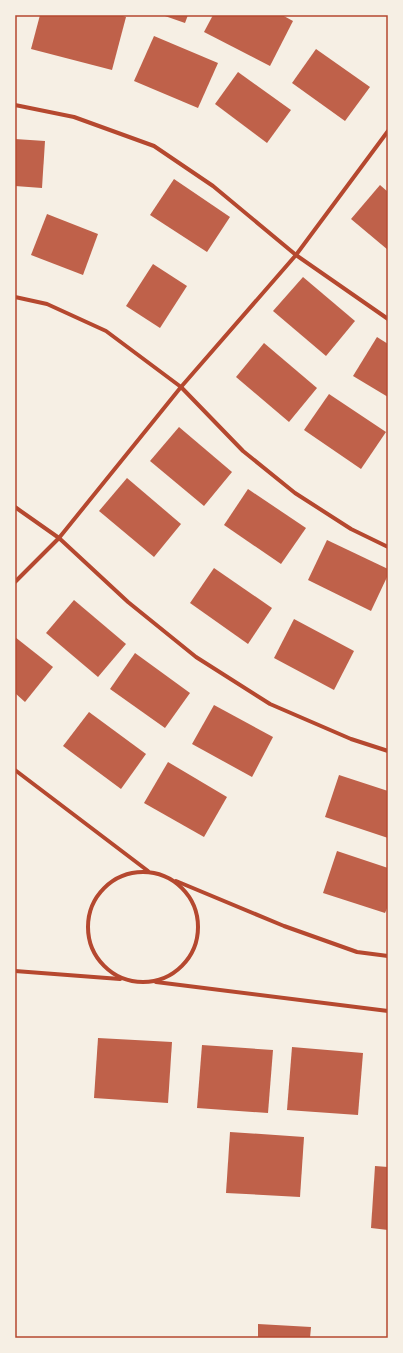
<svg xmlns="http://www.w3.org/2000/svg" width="403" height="1353" viewBox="0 0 403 1353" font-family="'Space Grotesk',sans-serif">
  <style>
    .building { fill: #bf614a }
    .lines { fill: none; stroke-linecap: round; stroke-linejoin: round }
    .minor { stroke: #b5482f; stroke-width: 4 }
    .neatline { fill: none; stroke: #b5482f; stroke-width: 1.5 }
  </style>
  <rect width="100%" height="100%" fill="#f6efe4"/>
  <g class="building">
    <polygon points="40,15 120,15 126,17 112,70 31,49"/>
    <polygon points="162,15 188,15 185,23"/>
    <polygon points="213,15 282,15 293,21 270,66 204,32"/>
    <polygon points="154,36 218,63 198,108 134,81"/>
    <polygon points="316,49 370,87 345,121 292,83"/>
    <polygon points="238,72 291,110 267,143 215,104"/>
    <polygon points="15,139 45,141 42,188 15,186"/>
    <polygon points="174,179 230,217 207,252 150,215"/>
    <polygon points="380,185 388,192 388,250 351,219"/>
    <polygon points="47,214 98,234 83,275 31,255"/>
    <polygon points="153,264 187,286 160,328 126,306"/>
    <polygon points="303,277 355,321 326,356 273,311"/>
    <polygon points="377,337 388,344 388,397 353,376"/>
    <polygon points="264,343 317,388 289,422 236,377"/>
    <polygon points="329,394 386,432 361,469 304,430"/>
    <polygon points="179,427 232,472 204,506 150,461"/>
    <polygon points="127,478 181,524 154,557 99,511"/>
    <polygon points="248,489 306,528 281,564 224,525"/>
    <polygon points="327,540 388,569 388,575 371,611 308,580"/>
    <polygon points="214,568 272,608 248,644 190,603"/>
    <polygon points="74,600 126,644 98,677 46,633"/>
    <polygon points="294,619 354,651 334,690 274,658"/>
    <polygon points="15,637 53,667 25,702 15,693"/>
    <polygon points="135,653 190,693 165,728 110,689"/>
    <polygon points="214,705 273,737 252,777 192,744"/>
    <polygon points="89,712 146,754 121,789 63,746"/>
    <polygon points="168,762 227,797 204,837 144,803"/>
    <polygon points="339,775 388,791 388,838 325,817"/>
    <polygon points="337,851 388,868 388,906 385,913 323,893"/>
    <polygon points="98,1038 172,1042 168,1103 94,1098"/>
    <polygon points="202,1045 273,1050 268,1113 197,1108"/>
    <polygon points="292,1047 363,1053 358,1115 287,1110"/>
    <polygon points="230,1132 304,1137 300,1197 226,1193"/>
    <polygon points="375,1166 388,1167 388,1230 371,1228"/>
    <polygon points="258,1324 311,1327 310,1338 258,1338"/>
  </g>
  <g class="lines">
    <g class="minor">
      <polyline points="15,105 74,117 154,146 213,186 296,255 388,319"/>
      <polyline points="15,297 47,304 106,331 181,387 243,451 295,493 351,529 388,547"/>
      <polyline points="15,507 59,538 128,602 196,657 270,704 351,739 388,751"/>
      <polyline points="15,582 59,538 181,387 296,255 388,131"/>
      <polyline points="15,770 148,871"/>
      <circle cx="143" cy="927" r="55"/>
      <polyline points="176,881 284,926 357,952 388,956"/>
      <polyline points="15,971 120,979"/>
      <polyline points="156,982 388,1011"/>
    </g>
  </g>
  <rect width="403" height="1353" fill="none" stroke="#f6efe4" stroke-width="32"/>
  <rect x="16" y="16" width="371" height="1321" class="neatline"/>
</svg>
